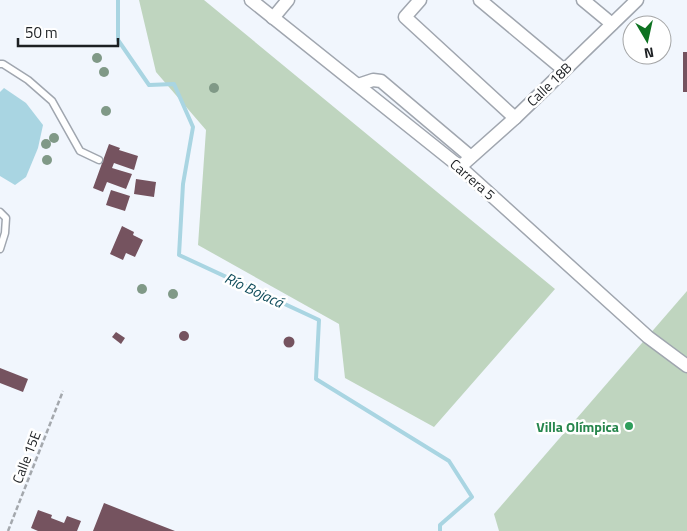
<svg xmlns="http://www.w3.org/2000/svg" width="687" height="531" viewBox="0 0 687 531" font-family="'Titillium Web',sans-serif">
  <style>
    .green { fill: #bfd5bf }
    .water { fill: #a9d5e2 }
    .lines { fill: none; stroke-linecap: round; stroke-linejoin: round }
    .stream { stroke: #a9d5e2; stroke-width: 4 }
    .building { fill: #75535f }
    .service-casing { stroke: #a0a6af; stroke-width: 9 }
    .minor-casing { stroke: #a0a6af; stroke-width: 15 }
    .path { stroke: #a4a8ad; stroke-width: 2.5; stroke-dasharray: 5 2.5; stroke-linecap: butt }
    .service { stroke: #fff; stroke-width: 6 }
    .minor { stroke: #fff; stroke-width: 12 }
    .tree { fill: #809987 }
    .leisure-dot { fill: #2e9e5b; stroke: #fff; stroke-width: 2 }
    .labels { text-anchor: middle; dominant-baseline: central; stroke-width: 5; stroke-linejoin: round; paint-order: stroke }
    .street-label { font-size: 14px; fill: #1d2023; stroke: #fff }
    .leisure-label { font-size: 14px; font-weight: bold; fill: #27864d; stroke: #fff; text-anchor: end }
    .water-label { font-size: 15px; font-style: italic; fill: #104c5b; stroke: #fff }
  </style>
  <rect width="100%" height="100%" fill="#f1f6fd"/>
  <g class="green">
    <polygon points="139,0 204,0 555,289 434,427 345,378 339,324 198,245 206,130 156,72"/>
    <polygon points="687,291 687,531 499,531 494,514"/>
  </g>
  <polygon class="water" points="4,88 26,103 43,125 38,148 26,177 15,185 0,176 0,92"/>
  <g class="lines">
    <polyline class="stream" points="118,0 118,40 149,85 174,84 193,127 183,184 179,255 319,320 316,379 449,461 472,497 440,525 440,531"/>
  </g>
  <g class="building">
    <rect x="683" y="52" width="4" height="40"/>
    <polygon points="109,144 120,148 119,150 138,156 134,170 114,163 112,168 132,174 126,189 107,182 103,192 93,188"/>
    <polygon points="136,179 156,182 154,197 134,194"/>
    <polygon points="111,190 130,196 125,211 106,205"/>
    <polygon points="122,226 134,232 133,235 143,240 135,257 126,253 123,260 110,254"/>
    <circle cx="184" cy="336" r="5"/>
    <polygon points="116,332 125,338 121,344 112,337"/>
    <circle cx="289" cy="342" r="5.5"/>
    <polygon points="0,368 28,379 23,392 0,383"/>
    <polygon points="104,503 157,524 175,531 93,531"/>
    <polygon points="38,510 52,515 51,518 64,523 67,516 81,521 77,531 38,531 31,528"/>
  </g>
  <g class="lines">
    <defs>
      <g id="service">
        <polyline points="0,64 3,64 28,80 52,101 80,151 99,160"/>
        <polyline points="0,212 6,218 5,233 0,249"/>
      </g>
      <g id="minor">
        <polyline points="251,0 460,167 648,337 687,366"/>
        <polyline points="420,0 405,17 515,118"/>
        <polyline points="480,0 564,70"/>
        <polyline points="583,0 612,24"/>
        <polyline points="273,18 288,0"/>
        <polyline points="358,85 373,80 381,81 471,157"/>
        <polyline points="460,167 515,118 637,0"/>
      </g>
    </defs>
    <use href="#service" class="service-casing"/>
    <use href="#minor" class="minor-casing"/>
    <polyline class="path" points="8,531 63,391"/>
    <use href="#service" class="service"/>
    <use href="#minor" class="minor"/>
  </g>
  <g class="tree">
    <circle cx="97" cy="58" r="5"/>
    <circle cx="104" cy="72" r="5"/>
    <circle cx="214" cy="88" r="5"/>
    <circle cx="106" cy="111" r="5"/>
    <circle cx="54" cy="138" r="5"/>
    <circle cx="46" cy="144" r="5"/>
    <circle cx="47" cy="160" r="5"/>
    <circle cx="142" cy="289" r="5"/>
    <circle cx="173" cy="294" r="5"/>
  </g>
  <circle class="leisure-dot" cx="629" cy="426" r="5"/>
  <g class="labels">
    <g class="street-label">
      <text transform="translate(549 84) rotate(-44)">Calle 18B</text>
      <text transform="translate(473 179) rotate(41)">Carrera 5</text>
      <text transform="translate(26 457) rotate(-69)">Calle 15E</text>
    </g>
    <g class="leisure-label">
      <text x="619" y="426">Villa Olímpica</text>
    </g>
    <g class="water-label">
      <text transform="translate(254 290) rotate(25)">Río Bojacá</text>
    </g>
  </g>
  <g transform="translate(647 40) rotate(171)"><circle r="24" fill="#ffffff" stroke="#a5a6a7"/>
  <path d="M0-4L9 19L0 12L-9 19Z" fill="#0e7221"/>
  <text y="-8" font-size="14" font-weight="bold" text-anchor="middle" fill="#1d2023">N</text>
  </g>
  <path d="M18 38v8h100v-8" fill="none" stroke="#1d2023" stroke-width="2.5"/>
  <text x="25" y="38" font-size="15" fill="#1d2023" stroke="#ffffff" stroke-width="4" paint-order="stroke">50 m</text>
</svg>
